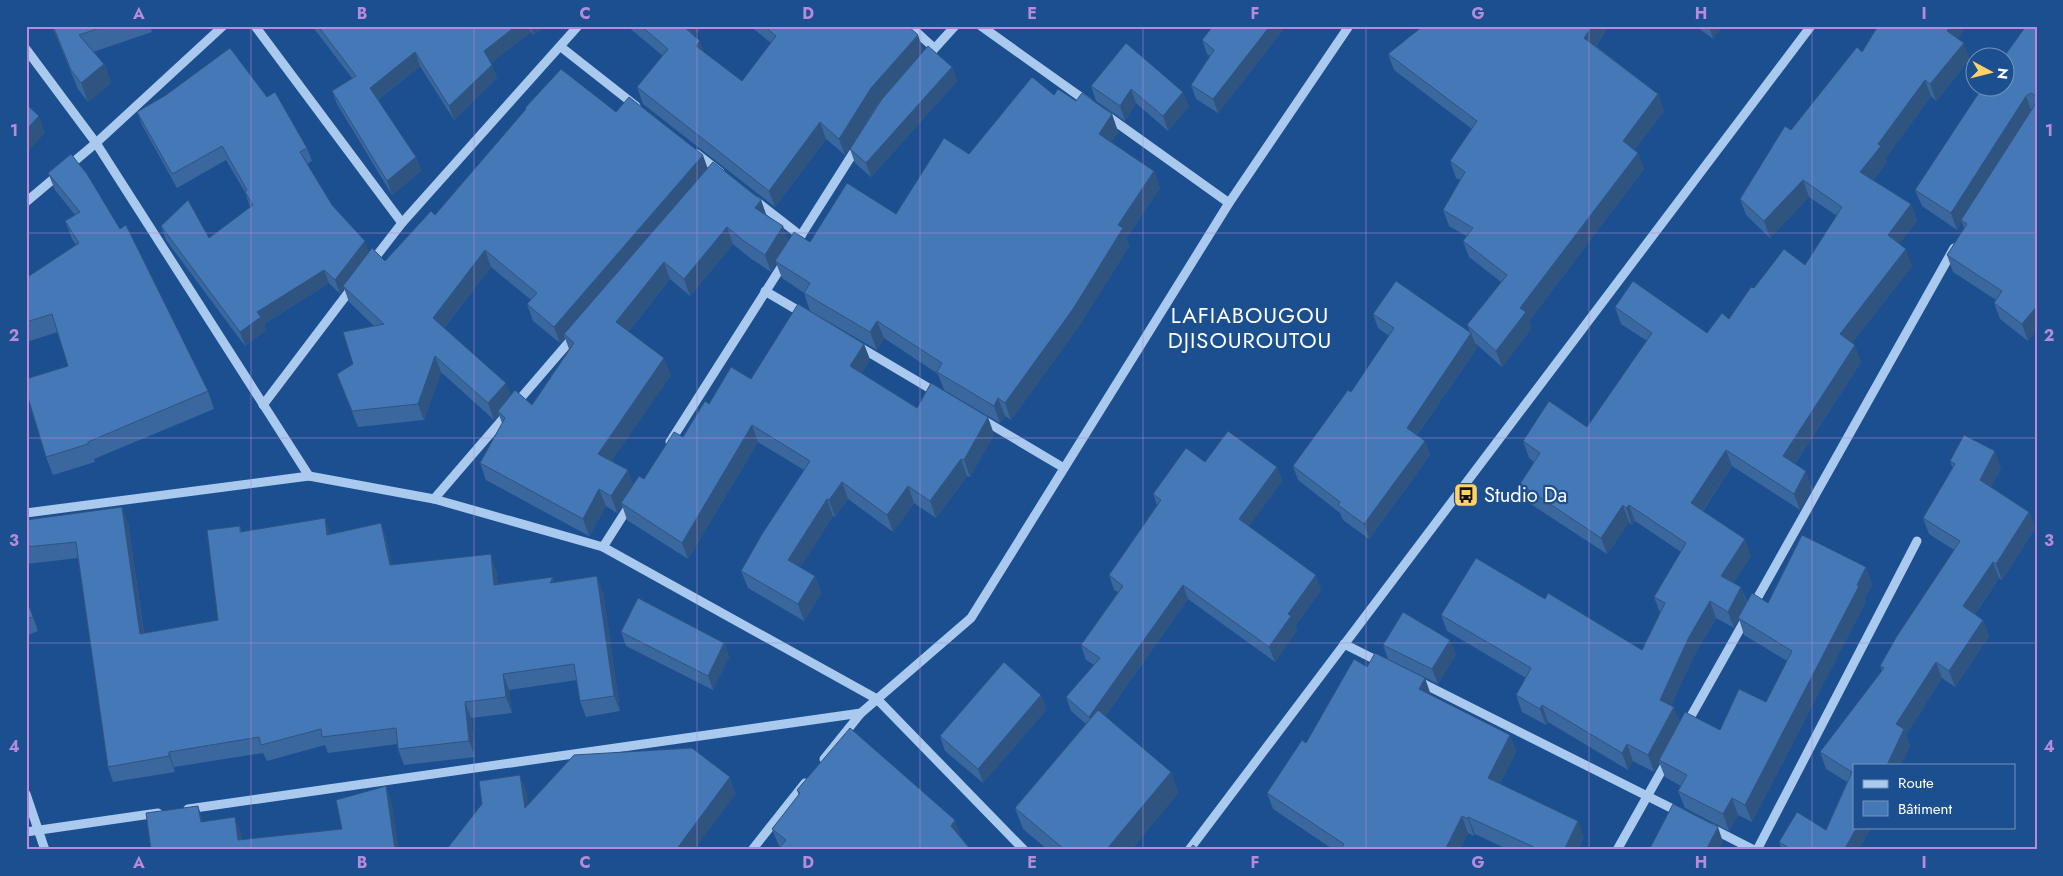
<svg xmlns="http://www.w3.org/2000/svg" width="2063" height="876" viewBox="0 0 2063 876" font-family="Jost,sans-serif">
  <style>
    .lines { fill: none; stroke-linecap: round; stroke-linejoin: round }
    .minor { stroke: #a9c9ee; stroke-width: 9 }
    .wall { fill: #3a679d; fill-rule: evenodd }
    .shaded-wall { fill: #305480 }
    .building { fill: #4478b7; stroke: #305480 }
    .grid { fill: none; stroke: #b68bdc; stroke-width: 1; stroke-opacity: 0.55 }
    .labels { text-anchor: middle; dominant-baseline: central; stroke-width: 4.5; stroke-linejoin: round; paint-order: stroke }
    .poi-label { font-size: 20px; fill: #fff; stroke: #1b4f8f; text-anchor: start }
    .quarter-label { font-size: 22px; letter-spacing: 1px; fill: #fff; stroke: #1b4f8f }
    .neatline { fill: none; stroke: #b68bdc; stroke-width: 2 }
    .grid-label { font-size: 16px; text-anchor: middle; font-weight: bold; fill: #b68bdc }
  </style>
  <rect width="100%" height="100%" fill="#1b4f8f"/>
  <g class="lines">
    <g class="minor">
      <polyline points="255,26 402,223"/>
      <polyline points="910,26 934,48"/>
      <polyline points="981,26 1089,103"/>
      <polyline points="561,47 636,106"/>
      <polyline points="26,49 96,143 309,476"/>
      <polyline points="926,58 955,26"/>
      <polyline points="1106,115 1229,203"/>
      <polyline points="697,154 720,172"/>
      <polyline points="756,201 801,236"/>
      <polyline points="26,202 96,143 223,26"/>
      <polyline points="795,245 857,147"/>
      <polyline points="371,263 402,223 578,26"/>
      <polyline points="765,291 804,314"/>
      <polyline points="858,346 939,394"/>
      <polyline points="263,405 354,285"/>
      <polyline points="980,418 1064,468"/>
      <polyline points="670,442 785,261"/>
      <polyline points="434,499 575,335"/>
      <polyline points="26,513 309,476 434,499 603,547 877,699 1024,850"/>
      <polyline points="603,547 631,503"/>
      <polyline points="1344,644 1382,663"/>
      <polyline points="1418,681 1681,813"/>
      <polyline points="1686,725 1954,248"/>
      <polyline points="824,759 861,713 971,618 1229,203 1349,26"/>
      <polyline points="26,794 45,850"/>
      <polyline points="188,809 861,713"/>
      <polyline points="1711,828 1754,850"/>
      <polyline points="26,832 158,813"/>
      <polyline points="752,850 805,783"/>
      <polyline points="1189,850 1811,26"/>
      <polyline points="1617,850 1667,761"/>
      <polyline points="1757,850 1917,541"/>
    </g>
  </g>
  <g class="wall">
    <polygon points="52,26 150,26 152,32 93,52 104,64 111,83 88,102 78,89"/>
    <polygon points="312,26 544,26 534,35 531,32 491,63 497,78 454,120 420,66 378,100 416,157 421,171 392,195 337,104 332,91 352,78"/>
    <polygon points="627,26 702,26 694,36 705,53 742,81 771,43 750,26 908,26 924,51 952,67 957,81 871,177 855,163 850,149 879,102 845,155 826,139 775,207 643,104 637,87 663,56"/>
    <polygon points="1213,26 1286,26 1218,113 1196,99 1191,85 1210,56 1207,54 1202,40"/>
    <polygon points="1609,26 1596,46 1658,94 1664,111 1634,150 1644,169 1529,321 1531,329 1502,367 1475,343 1477,348 1417,435 1425,441 1430,455 1369,539 1343,520 1340,513 1298,480 1293,466 1351,392 1389,336 1378,328 1373,314 1470,332 1467,325 1501,282 1469,257 1463,241 1466,236 1449,226 1443,210 1460,180 1456,178 1450,161 1472,129 1394,70 1388,54"/>
    <polygon points="1696,26 1722,26 1713,39"/>
    <polygon points="2037,26 2037,330 2028,341 2000,319 1994,303 1996,300 1953,272 1947,255 1964,228 1962,222 1957,230 1922,206 1915,190"/>
    <path d="M1958 39 1970 59 1936 101 1931 96 1885 159 1887 162 1873 180 1911 204 1917 221 1899 244 1912 266 1852 343 1861 362 1795 464 1812 488 1800 510 1732 466 1703 511 1751 556 1733 583 1741 587 1747 602 1768 603 1866 567 1872 584 1864 600 1865 603 1752 822 1738 815 1729 831 1685 808 1678 791 1681 786 1665 777 1659 762 1654 772 1633 761 1628 770 1548 722 1546 725 1522 712 1516 695 1526 678 1447 631 1441 615 1545 599 1642 650 1660 613 1654 597 1681 552 1635 521 1632 525 1629 522 1607 554 1526 501 1520 484 1534 462 1529 458 1523 441 1587 427 1647 341 1621 324 1615 307 1707 333 1729 319 1754 288 1805 265 1837 216 1809 197 1770 238 1746 215 1740 199 1791 130 1862 52ZM1716 618 1734 628 1739 619 1744 635 1787 661 1766 702 1720 730 1680 722 1671 705 1695 654Z"/>
    <polygon points="1126,43 1189,106 1168,131 1136,103 1125,121 1096,101 1091,86"/>
    <path d="M1054 95 1076 101 1112 114 1118 132 1111 142 1154 171 1160 188 1126 239 1129 246 1079 326 1011 420 1005 416 1000 423 944 390 938 374 884 338 877 350 810 311 804 293 782 278 776 263 771 272 750 258 733 244 690 296 670 279 628 332 671 375 611 461 633 485 644 479 683 437 709 404 751 379 864 344 870 360 862 373 917 408 994 434 970 477 967 476 936 518 914 503 893 532 848 499 835 517 833 516 800 567 815 576 821 593 804 621 748 588 741 571 804 470 758 442 688 559 627 520 622 505 617 513 606 506 589 536 486 480 480 463 502 423 499 415 494 420 441 372 424 420 358 427 337 374 353 364 374 326 349 302 344 288 340 294 329 283 264 324 266 330 245 346 166 240 161 226 209 238 250 207 245 192 226 160 177 188 142 125 137 112 267 97 307 148 312 161 307 164 332 205 369 252 385 261 435 215 526 110 525 108 616 112 761 200 766 215 788 240 810 242 896 214 969 154ZM491 267 531 300 527 304 533 321 560 343 565 338 569 349 532 405 511 396 444 328Z"/>
    <polygon points="71,154 208,391 214,409 94,459 95,462 53,475 46,457 68,366 58,332 26,342 26,278 76,245 72,239 65,221 75,215 55,190 48,173"/>
    <polygon points="1950,461 2001,468 1991,487 2029,512 2035,528 2002,580 1999,578 1975,614 1983,620 1989,636 1955,687 1942,678 1906,735 1910,746 1901,765 1854,765 1854,827 1871,827 1859,850 1782,850 1779,842 1826,830 1847,782 1826,769 1820,752 1882,671 1880,666 1954,550 1929,534 1923,518 1953,469"/>
    <polygon points="1205,462 1277,467 1282,481 1249,526 1321,590 1295,626 1297,630 1275,662 1188,599 1105,716 1171,772 1178,793 1131,850 1048,850 1023,829 1015,808 1086,724 1071,711 1066,697 1094,665 1086,660 1081,645 1118,592 1114,590 1109,575 1157,505 1153,494"/>
    <polygon points="26,520 128,523 144,633 218,620 240,526 242,532 330,534 381,523 386,539 392,565 496,570 498,584 553,577 554,582 603,592 620,711 586,717 580,701 577,680 509,690 512,713 471,718 475,757 404,765 398,749 398,744 328,753 325,745 267,761 263,753 174,767 175,772 113,782 108,767 78,558 26,564"/>
    <polygon points="26,597 38,631 26,636"/>
    <polygon points="621,632 724,643 729,657 713,690 626,646"/>
    <polygon points="1383,645 1456,654 1438,684 1388,659"/>
    <polygon points="1367,667 1431,695 1510,735 1516,752 1500,783 1584,837 1578,850 1509,850 1475,834 1474,836 1468,833 1460,850 1334,850 1273,809 1267,793"/>
    <polygon points="1041,695 1046,710 983,783 945,751 940,736"/>
    <polygon points="797,790 961,837 780,847 779,846 772,829 799,796"/>
  </g>
  <g class="shaded-wall">
    <polygon points="516,26 529,26 531,32 489,65 484,51"/>
    <polygon points="530,26 544,26 534,35"/>
    <polygon points="682,26 702,26 688,43"/>
    <polygon points="1270,26 1286,26 1218,113 1213,99"/>
    <polygon points="1592,26 1609,26 1590,54 1584,38"/>
    <polygon points="1709,26 1722,26 1713,39"/>
    <polygon points="1950,26 1966,26 1953,47 1947,31"/>
    <polygon points="918,35 924,52 877,105 845,155 839,139 871,88"/>
    <polygon points="700,41 706,58 696,46"/>
    <polygon points="1964,43 1970,59 1936,101 1930,84"/>
    <polygon points="415,52 420,66 375,102 370,88"/>
    <polygon points="104,64 111,83 88,102 81,83"/>
    <polygon points="492,65 497,78 454,120 449,106"/>
    <polygon points="952,67 957,81 871,177 866,163"/>
    <polygon points="1925,80 1931,96 1885,159 1887,162 1866,188 1860,172 1878,144"/>
    <polygon points="1131,89 1136,103 1125,121 1120,106"/>
    <polygon points="1183,92 1189,106 1168,131 1163,116"/>
    <polygon points="1658,94 1664,111 1628,158 1623,141"/>
    <polygon points="2026,96 2032,113 1961,220 1962,222 1957,230 1951,213"/>
    <polygon points="1112,114 1118,132 1106,151 1099,134"/>
    <polygon points="39,116 45,133 26,154 26,130"/>
    <polygon points="820,122 826,139 775,207 769,191"/>
    <polygon points="1638,153 1644,169 1529,321 1531,329 1502,367 1496,351 1520,308"/>
    <polygon points="703,155 709,172 564,334 565,338 560,343 554,327"/>
    <polygon points="416,157 421,171 392,195 387,181"/>
    <polygon points="1154,171 1160,188 1126,239 1129,246 1079,326 1011,420 1005,403 1118,225"/>
    <polygon points="1803,180 1809,197 1770,238 1764,221"/>
    <polygon points="761,200 767,217 755,208"/>
    <polygon points="1911,204 1917,221 1894,251 1888,235"/>
    <polygon points="783,226 789,243 775,261 776,263 771,272 765,255"/>
    <polygon points="727,227 733,244 690,296 684,279"/>
    <polygon points="365,241 370,255 343,286 344,288 340,294 335,280"/>
    <polygon points="1906,249 1912,266 1846,351 1840,334"/>
    <polygon points="485,250 491,267 439,334 433,318"/>
    <polygon points="664,262 670,279 622,339 616,322"/>
    <polygon points="324,270 329,283 264,324 266,330 245,346 240,332 257,312"/>
    <polygon points="2037,306 2037,330 2028,341 2022,324"/>
    <polygon points="877,321 884,338 877,350 870,332"/>
    <polygon points="1471,333 1477,348 1412,442 1407,428"/>
    <polygon points="864,344 870,360 856,383 850,366"/>
    <polygon points="1855,345 1861,362 1789,473 1783,456"/>
    <polygon points="435,356 441,372 424,420 418,404"/>
    <polygon points="664,358 671,375 605,471 598,454"/>
    <polygon points="506,383 512,399 498,411 499,415 494,420 488,403"/>
    <polygon points="998,398 1005,416 1000,423 994,406"/>
    <polygon points="988,417 994,434 970,477 964,460"/>
    <polygon points="752,425 758,442 688,559 682,543"/>
    <polygon points="1425,441 1430,455 1369,539 1364,524"/>
    <polygon points="1726,450 1732,466 1697,519 1691,503"/>
    <polygon points="1995,451 2001,468 1986,497 1980,480"/>
    <polygon points="961,459 967,476 936,518 930,501"/>
    <polygon points="1277,467 1282,481 1244,533 1239,519"/>
    <polygon points="628,470 634,487 621,503 622,505 617,513 611,496"/>
    <polygon points="1806,471 1812,488 1800,510 1794,494"/>
    <polygon points="842,482 848,499 835,517 829,500"/>
    <polygon points="908,486 914,503 893,532 887,515"/>
    <polygon points="599,489 606,506 589,536 583,519"/>
    <polygon points="827,499 833,516 794,577 788,560"/>
    <polygon points="1623,505 1629,522 1607,554 1601,538"/>
    <polygon points="1629,505 1635,521 1632,525 1626,508"/>
    <polygon points="122,507 128,523 146,650 140,634"/>
    <polygon points="2029,512 2035,528 2002,580 1996,564"/>
    <polygon points="325,518 330,533 333,551 327,535"/>
    <polygon points="381,523 386,539 396,581 390,565"/>
    <polygon points="1745,539 1751,556 1727,592 1721,576"/>
    <polygon points="491,554 496,570 500,601 494,585"/>
    <polygon points="1993,562 1999,578 1969,622 1963,606"/>
    <polygon points="1866,567 1872,584 1864,600 1865,603 1752,822 1745,805"/>
    <polygon points="1316,575 1321,590 1295,626 1297,630 1275,662 1269,647 1288,614"/>
    <polygon points="597,576 603,592 620,711 614,696"/>
    <polygon points="815,576 821,593 804,621 798,604"/>
    <polygon points="553,577 558,593 550,583"/>
    <polygon points="1183,585 1188,599 1094,731 1089,717"/>
    <polygon points="1741,587 1747,604 1738,618 1739,619 1734,628 1728,612"/>
    <polygon points="1710,601 1716,618 1695,654 1666,716 1660,700 1689,637"/>
    <polygon points="1983,620 1989,636 1955,687 1949,671"/>
    <polygon points="1450,640 1456,654 1438,684 1432,669"/>
    <polygon points="724,643 729,657 713,690 708,676"/>
    <polygon points="1936,662 1942,678 1906,735 1910,746 1901,765 1887,765 1896,724"/>
    <polygon points="503,674 509,690 512,713 506,697"/>
    <polygon points="1425,678 1431,695 1419,689"/>
    <polygon points="1041,695 1046,710 983,783 978,769"/>
    <polygon points="465,702 471,718 475,757 469,741"/>
    <polygon points="1542,705 1548,722 1546,725 1540,709"/>
    <polygon points="1674,707 1680,724 1659,760 1659,762 1654,772 1648,755"/>
    <polygon points="1510,735 1516,752 1494,795 1488,778"/>
    <polygon points="1627,744 1633,761 1628,770 1622,753"/>
    <polygon points="169,752 174,767 175,772 169,756"/>
    <polygon points="1171,772 1178,793 1131,850 1106,850"/>
    <polygon points="520,775 527,792 531,824 525,808"/>
    <polygon points="730,777 736,794 694,850 676,850"/>
    <polygon points="386,786 392,803 399,850 395,850"/>
    <polygon points="1732,798 1738,815 1729,831 1723,814"/>
    <polygon points="198,806 204,823 201,822"/>
    <polygon points="1462,816 1468,833 1460,850 1445,850"/>
    <polygon points="235,817 241,833 243,850 238,840"/>
    <polygon points="1468,817 1475,834 1474,836 1468,819"/>
    <polygon points="955,820 961,837 957,842 951,826"/>
    <polygon points="1578,821 1584,837 1578,850 1564,850"/>
    <polygon points="1718,827 1723,842 1719,850 1706,850"/>
    <polygon points="1857,827 1871,827 1859,850 1844,850"/>
  </g>
  <g class="building">
    <polygon points="53,26 105,26 79,35 104,64 81,83 71,70"/>
    <polygon points="318,26 516,26 484,51 492,65 449,106 415,52 370,88 416,157 387,181 332,91 356,76"/>
    <polygon points="641,26 683,26 700,41 696,46 742,81 776,36 764,26 908,26 918,35 871,88 839,139 820,122 769,191 637,87 668,49"/>
    <polygon points="1213,26 1270,26 1213,99 1191,85 1214,50 1202,40"/>
    <polygon points="1423,26 1592,26 1584,38 1658,94 1623,141 1638,153 1520,308 1526,312 1496,351 1467,325 1507,275 1463,241 1473,228 1443,210 1465,172 1450,161 1477,121 1388,54"/>
    <polygon points="1878,26 1950,26 1947,31 1964,43 1930,84 1925,80 1878,144 1881,146 1860,172 1911,204 1888,235 1906,249 1840,334 1855,345 1783,456 1806,471 1794,494 1726,450 1691,503 1745,539 1721,576 1741,587 1728,612 1710,601 1689,637 1660,700 1674,707 1648,755 1627,744 1622,753 1542,705 1540,709 1516,695 1531,668 1441,615 1476,558 1545,599 1548,593 1642,650 1665,603 1654,597 1686,543 1629,505 1626,508 1623,505 1601,538 1520,484 1540,453 1523,441 1549,401 1587,427 1652,333 1615,307 1633,281 1707,333 1722,313 1729,319 1751,287 1754,288 1784,249 1805,265 1842,207 1803,180 1764,221 1740,199 1785,126 1791,130 1857,47 1862,52"/>
    <polygon points="2026,26 2037,26 2037,306 2022,324 1994,303 2002,291 1947,255 1967,224 1961,220 2036,103 2036,96 2031,93 2026,96 1951,213 1915,190 1982,88 2006,88 2006,58 2003,58"/>
    <polygon points="1126,43 1183,92 1163,116 1131,89 1120,106 1091,86"/>
    <polygon points="928,46 952,67 866,163 850,149 882,99"/>
    <polygon points="230,48 267,97 275,92 307,148 300,152 332,205 365,241 335,280 324,270 257,312 261,317 240,332 161,226 188,200 209,238 253,205 245,192 247,190 222,146 172,174 137,112 166,95"/>
    <polygon points="561,69 616,112 629,97 703,155 554,327 527,304 537,293 485,250 433,318 506,383 488,403 435,356 418,404 352,411 337,374 353,364 343,332 384,324 343,286 372,248 385,261 431,211 435,215 526,109 525,108"/>
    <polygon points="1032,77 1054,95 1058,89 1076,101 1082,93 1112,114 1099,134 1154,171 1118,225 1123,228 1073,309 1005,403 998,398 994,406 937,372 942,363 877,321 870,332 804,293 810,283 775,261 794,232 810,242 847,183 896,214 944,138 969,154"/>
    <polygon points="26,104 39,116 26,130"/>
    <polygon points="71,154 87,174 120,229 126,225 208,391 88,442 88,444 46,457 26,391 26,379 68,366 52,314 26,322 26,278 79,243 65,221 80,212 48,173"/>
    <polygon points="713,162 761,200 755,208 783,226 765,255 744,241 727,227 684,279 664,262 616,322 664,358 598,454 628,470 611,496 599,489 583,519 480,463 505,418 498,411 515,390 532,405 574,343 564,334"/>
    <polygon points="1396,281 1471,333 1407,428 1425,441 1364,524 1338,505 1340,502 1293,466 1348,390 1351,392 1394,328 1373,314"/>
    <polygon points="798,304 864,344 850,366 917,408 931,383 988,417 964,460 961,459 930,501 908,486 887,515 842,482 829,500 827,499 788,560 815,576 798,604 741,571 762,534 810,461 752,425 682,543 621,503 639,476 644,479 674,432 683,437 705,401 709,404 731,367 751,379"/>
    <polygon points="1228,431 1277,467 1239,519 1316,575 1288,614 1291,616 1269,647 1183,585 1089,717 1066,697 1100,658 1081,645 1123,586 1109,575 1161,500 1153,494 1186,448 1205,462"/>
    <polygon points="1964,435 1995,451 1980,480 2029,512 1996,564 1993,562 1963,606 1983,620 1949,671 1936,662 1896,724 1904,729 1887,765 1854,765 1854,827 1857,827 1844,850 1792,850 1779,842 1797,812 1826,830 1852,772 1820,752 1884,668 1880,666 1897,636 1960,541 1923,518 1955,464 1950,461"/>
    <polygon points="122,507 140,634 218,620 207,530 240,526 240,532 325,518 327,535 381,523 390,565 491,554 494,585 553,577 550,583 597,576 614,696 580,701 574,664 503,674 506,697 465,702 469,741 398,749 396,728 322,737 321,729 261,745 259,737 169,752 169,756 108,767 76,542 26,547 26,520"/>
    <polygon points="1802,535 1866,567 1857,585 1859,586 1745,805 1732,798 1723,814 1678,791 1687,775 1659,760 1685,712 1720,730 1739,689 1766,702 1792,651 1738,618 1752,593 1768,603"/>
    <polygon points="26,598 33,617 26,619"/>
    <polygon points="638,598 724,643 708,676 621,632"/>
    <polygon points="1403,612 1450,640 1432,669 1383,645"/>
    <polygon points="1375,653 1425,678 1419,689 1510,735 1488,778 1578,821 1564,850 1540,850 1468,817 1468,819 1462,816 1445,850 1341,850 1344,844 1267,793 1302,740 1306,743 1354,659 1367,667"/>
    <polygon points="1004,662 1041,695 978,769 940,736"/>
    <polygon points="1098,710 1171,772 1106,850 1065,850 1015,808"/>
    <polygon points="850,728 955,820 951,826 971,850 778,850 786,840 772,829 800,793 797,790"/>
    <polygon points="692,748 730,777 676,850 446,850 482,804 479,781 520,775 525,808 574,755"/>
    <polygon points="386,786 395,850 151,850 146,813 198,806 201,822 235,817 238,840 342,829 336,800"/>
    <polygon points="1673,804 1718,827 1706,850 1649,850"/>
    <polygon points="1193,845 1199,850 1189,850"/>
  </g>
  <path class="grid" d="M251 26V850M474 26V850M697 26V850M920 26V850M1143 26V850M1366 26V850M1589 26V850M1812 26V850M26 233H2037M26 438H2037M26 643H2037"/>
  <defs>
    <symbol id="bus-square" viewBox="-11 -11 22 22"><rect x="-9" y="-9" width="18" height="18" rx="4" fill="#ffd166" stroke="#1b4f8f"/><path d="M-5-6H5V4H4V6H2V4H-2V6H-4V4H-5ZM-3.5-4V0h7V-4ZM-3.5 1.2v1.5H-2V1.2ZM2 1.2v1.5H3.5V1.2Z" fill="#111"/></symbol>
  </defs>
  <g fill-rule="evenodd">
    <use href="#bus-square" x="1452" y="481" width="28" height="28"/>
  </g>
  <g class="labels">
    <g class="poi-label">
      <text x="1484" y="495">Studio Da</text>
    </g>
    <g class="quarter-label">
      <text x="1250" y="315">LAFIABOUGOU<tspan x="1250" dy="25">DJISOUROUTOU</tspan></text>
    </g>
  </g>
  <rect width="2063" height="876" fill="none" stroke="#1b4f8f" stroke-width="55"/>
  <rect x="1853" y="764" width="162" height="65" fill="#1b4f8f" stroke="#7695bc"/>
  <rect x="1863" y="780" width="25" height="8" fill="#a9c9ee" stroke="#7695bc"/>
  <text x="1898" y="788" font-size="15" fill="#ffffff">Route</text>
  <rect x="1863" y="801" width="25" height="15" fill="#4478b7" stroke="#7695bc"/>
  <text x="1898" y="814" font-size="15" fill="#ffffff">Bâtiment</text>
  <g transform="translate(1990 72) rotate(97)"><circle r="24" fill="#1b4f8f" stroke="#7695bc"/>
  <path d="M0-4L9 19L0 12L-9 19Z" fill="#ffd166"/>
  <text y="-8" font-size="14" font-weight="bold" text-anchor="middle" fill="#ffffff">N</text>
  </g>
  <rect x="28" y="28" width="2008" height="820" class="neatline"/>
  <g class="grid-label">
    <text x="139" y="19">A</text>
    <text x="362" y="19">B</text>
    <text x="585" y="19">C</text>
    <text x="808" y="19">D</text>
    <text x="1032" y="19">E</text>
    <text x="1255" y="19">F</text>
    <text x="1478" y="19">G</text>
    <text x="1701" y="19">H</text>
    <text x="1924" y="19">I</text>
    <text x="14" y="136">1</text>
    <text x="2049" y="136">1</text>
    <text x="14" y="341">2</text>
    <text x="2049" y="341">2</text>
    <text x="14" y="546">3</text>
    <text x="2049" y="546">3</text>
    <text x="14" y="752">4</text>
    <text x="2049" y="752">4</text>
    <text x="139" y="868">A</text>
    <text x="362" y="868">B</text>
    <text x="585" y="868">C</text>
    <text x="808" y="868">D</text>
    <text x="1032" y="868">E</text>
    <text x="1255" y="868">F</text>
    <text x="1478" y="868">G</text>
    <text x="1701" y="868">H</text>
    <text x="1924" y="868">I</text>
  </g>
</svg>
